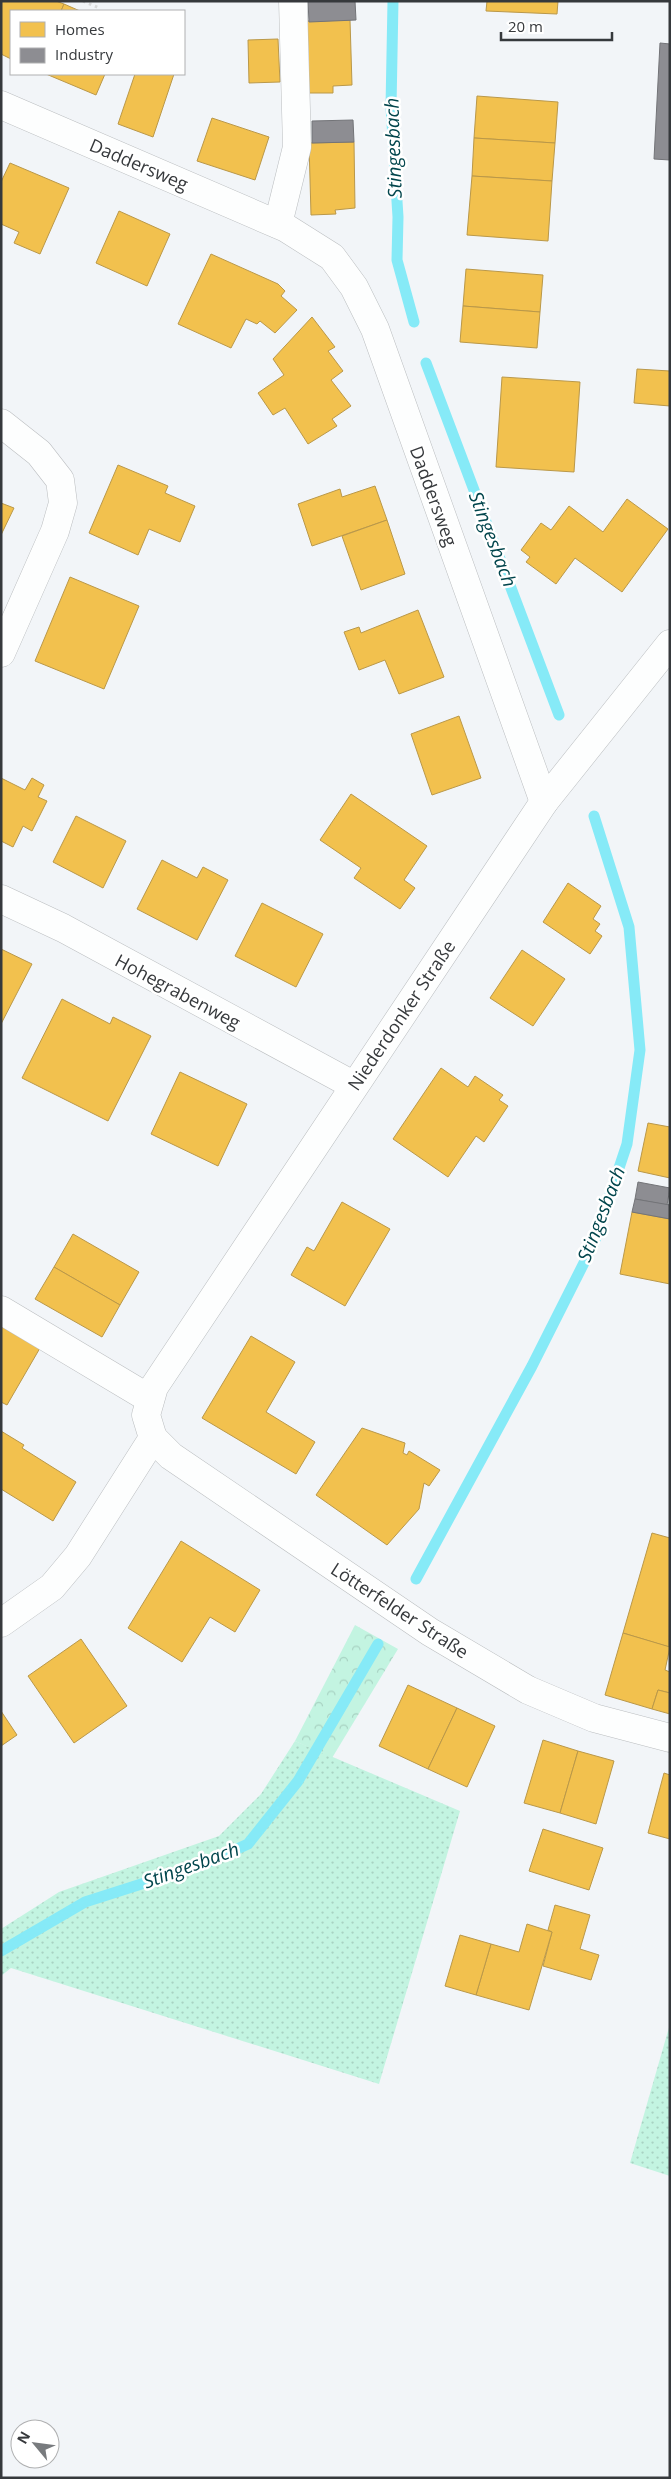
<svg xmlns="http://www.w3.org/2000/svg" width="671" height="2479" viewBox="0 0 671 2479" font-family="'Open Sans',sans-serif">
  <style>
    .grass { fill: url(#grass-dots) }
    .forest { fill: url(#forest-crowns) }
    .homes { fill: #f2c14e; stroke: #ba9849 }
    .industry { fill: #8d8d92; stroke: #737478 }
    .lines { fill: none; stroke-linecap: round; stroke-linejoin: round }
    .stream { stroke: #86eaf7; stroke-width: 11 }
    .minor-casing { stroke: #bbbec0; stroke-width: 29 }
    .path { stroke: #d8d9da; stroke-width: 3; stroke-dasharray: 2.5 4; stroke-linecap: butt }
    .minor { stroke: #fdfefe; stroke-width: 28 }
    .labels { text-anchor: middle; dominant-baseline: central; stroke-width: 5; stroke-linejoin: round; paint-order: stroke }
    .street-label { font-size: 18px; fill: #36393c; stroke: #fff }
    .water-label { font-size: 19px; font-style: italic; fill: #01454c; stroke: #fff }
  </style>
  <defs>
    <pattern id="grass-dots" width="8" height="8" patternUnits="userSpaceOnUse" patternTransform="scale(1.25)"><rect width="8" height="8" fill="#c3f4e1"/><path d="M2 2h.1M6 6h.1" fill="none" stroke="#a8d2c2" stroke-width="1.8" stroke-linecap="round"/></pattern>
    <pattern id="forest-crowns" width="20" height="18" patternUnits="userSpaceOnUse" patternTransform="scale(1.25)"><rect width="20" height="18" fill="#c3f4e1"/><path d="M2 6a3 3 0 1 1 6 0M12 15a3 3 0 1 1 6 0" fill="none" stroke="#a8d2c2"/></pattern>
  </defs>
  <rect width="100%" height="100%" fill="#f2f5f8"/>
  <g class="grass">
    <polygon points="295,1741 460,1811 379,2084 11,1968 1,1976 1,1929 59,1892 219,1836 261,1794"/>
    <polygon points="670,2024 670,2176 630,2163"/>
  </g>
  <polygon class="forest" points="355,1625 398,1649 332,1758 295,1741"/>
  <g class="homes">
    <polygon points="1,1 56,1 64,4 61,11 11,11 11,59 1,54"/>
    <polygon points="487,1 558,1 557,14 486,11"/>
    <polygon points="64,4 80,11 61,11"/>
    <polygon points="350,20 352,85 333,86 333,93 308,93 306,21"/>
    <polygon points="278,39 280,82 249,83 248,40"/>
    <polygon points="46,74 105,74 96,95"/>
    <polygon points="135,74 174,74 153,137 118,124"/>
    <polygon points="477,96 558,102 555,143 474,138"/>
    <polygon points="212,118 269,137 255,180 197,161"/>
    <polygon points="474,138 555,143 552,181 472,176"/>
    <polygon points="354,142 355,208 335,210 336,214 311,215 309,143"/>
    <polygon points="10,163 69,188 40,254 14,243 19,232 1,224 1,182"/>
    <polygon points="472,176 552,181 548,241 467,235"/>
    <polygon points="119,211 170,234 147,286 96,263"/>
    <polygon points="211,254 278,284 285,291 281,296 297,310 275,333 260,321 257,324 246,319 231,348 178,324"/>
    <polygon points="466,269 543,275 540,312 463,306"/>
    <polygon points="463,306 540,312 537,348 460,342"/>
    <polygon points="312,317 335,347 328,351 343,371 331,380 351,406 332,419 337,426 308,444 285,408 273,415 258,393 284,375 273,359"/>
    <polygon points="637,369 670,371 670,406 634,403"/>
    <polygon points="502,377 580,382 574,472 496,467"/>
    <polygon points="118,465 168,486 165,493 195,506 180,542 149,529 138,555 89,533"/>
    <polygon points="375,486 387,520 312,546 298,504 340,489 342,497"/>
    <polygon points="627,499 668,529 622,592 575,558 556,584 526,562 530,557 521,550 541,523 551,530 569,506 603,532"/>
    <polygon points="1,503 14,508 1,535"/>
    <polygon points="387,520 405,574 361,590 342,536"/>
    <polygon points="70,577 139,606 104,689 35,661"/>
    <polygon points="418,610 444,677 399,694 385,660 359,670 344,632 359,627 361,633"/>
    <polygon points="459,716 481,778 432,795 411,734"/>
    <polygon points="1,778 25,790 32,778 44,785 38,797 47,801 32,831 23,826 13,847 1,841"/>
    <polygon points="351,794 427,846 404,880 415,888 400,909 354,878 361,868 320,840"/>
    <polygon points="76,816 126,841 103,888 53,862"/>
    <polygon points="162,860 197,878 203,867 228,880 197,940 137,909"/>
    <polygon points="568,883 601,906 593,919 600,924 595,931 602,936 590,954 543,922"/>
    <polygon points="262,903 323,934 296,987 235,956"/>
    <polygon points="1,949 32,964 1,1024"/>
    <polygon points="522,950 565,979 533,1026 490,998"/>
    <polygon points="62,999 110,1024 113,1017 151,1036 108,1121 22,1078"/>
    <polygon points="441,1068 468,1087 475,1076 503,1095 499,1100 508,1106 484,1142 476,1136 448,1177 393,1139"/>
    <polygon points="180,1072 247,1104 218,1166 151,1134"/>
    <polygon points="648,1123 670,1127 670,1178 638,1171"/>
    <polygon points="342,1202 390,1229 345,1306 291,1275 307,1247 314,1251"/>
    <polygon points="632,1212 670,1219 670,1284 620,1274"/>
    <polygon points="73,1234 139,1272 120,1305 54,1267"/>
    <polygon points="54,1267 120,1305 102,1337 35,1299"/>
    <polygon points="1,1326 40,1348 7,1405 1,1402"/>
    <polygon points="251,1336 295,1362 266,1412 315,1442 296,1474 202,1418"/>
    <polygon points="362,1428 405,1443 403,1453 407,1455 409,1451 440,1470 429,1486 424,1483 419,1509 387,1545 316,1495"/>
    <polygon points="1,1431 24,1445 22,1448 76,1482 53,1521 1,1489"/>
    <polygon points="652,1533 670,1538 669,1647 623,1633"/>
    <polygon points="181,1541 260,1590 235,1632 210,1617 182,1662 128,1628"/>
    <polygon points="623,1633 670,1647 665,1670 670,1672 670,1693 658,1690 652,1709 605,1695"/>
    <polygon points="81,1639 127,1706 74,1743 28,1676"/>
    <polygon points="408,1685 457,1708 428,1769 379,1746"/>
    <polygon points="658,1690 670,1693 670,1714 652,1709"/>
    <polygon points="457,1708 495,1726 467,1787 428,1769"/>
    <polygon points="1,1711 17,1735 1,1746"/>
    <polygon points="543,1740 578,1751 560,1813 524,1803"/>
    <polygon points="578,1751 614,1761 596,1824 560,1813"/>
    <polygon points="664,1773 670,1775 670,1839 648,1833"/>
    <polygon points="543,1829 603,1848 589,1890 529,1871"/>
    <polygon points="555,1905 590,1915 580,1949 599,1955 591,1980 543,1966 552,1932 548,1930"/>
    <polygon points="527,1924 552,1932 529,2010 476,1995 491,1944 519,1952"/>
    <polygon points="460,1935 491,1944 476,1995 445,1986"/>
  </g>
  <g class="industry">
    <polygon points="308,1 355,1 356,20 309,22"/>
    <polygon points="660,43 670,44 670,160 654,159"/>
    <polygon points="353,120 354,142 312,143 312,121"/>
    <polygon points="638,1182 670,1188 667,1205 635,1199"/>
    <polygon points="635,1199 670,1205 670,1219 632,1212"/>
  </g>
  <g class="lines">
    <g class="stream">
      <polyline points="393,1 391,107 398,217 397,260 414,322"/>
      <polyline points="426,363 559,715"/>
      <polyline points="416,1579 532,1366 594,1243 627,1144 640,1050 629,927 594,816"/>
      <polyline points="1,1951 85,1902 204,1864 248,1844 298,1781 378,1644"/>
    </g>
    <defs>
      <g id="minor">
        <polyline points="1,105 286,228 332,257 354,287 375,329 544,802"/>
        <polyline points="278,224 297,147 293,1"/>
        <polyline points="1,423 39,453 60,480 63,503 55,531 1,653"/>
        <polyline points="1,899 63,928 353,1085"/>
        <polyline points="1,1310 150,1399"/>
        <polyline points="153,1438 171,1456 430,1632 528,1690 594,1718 670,1738"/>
        <polyline points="1,1623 52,1587 78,1556 153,1438 146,1415 154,1387 544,802 670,644"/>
      </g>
    </defs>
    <use href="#minor" class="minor-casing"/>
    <polyline class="path" points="83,1 99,8"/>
    <use href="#minor" class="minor"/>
  </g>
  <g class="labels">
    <g class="street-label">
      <text transform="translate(139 164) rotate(23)">Daddersweg</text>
      <text transform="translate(434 496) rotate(70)">Daddersweg</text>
      <text transform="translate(178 991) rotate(28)">Hohegrabenweg</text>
      <text transform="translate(401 1015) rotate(-56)">Niederdonker Straße</text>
      <text transform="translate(400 1610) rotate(33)">Lötterfelder Straße</text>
    </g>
    <g class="water-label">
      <text transform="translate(393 148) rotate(-92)">Stingesbach</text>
      <text transform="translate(493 539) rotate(69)">Stingesbach</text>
      <text transform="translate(601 1214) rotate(-69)">Stingesbach</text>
      <text transform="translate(191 1865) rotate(-20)">Stingesbach</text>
    </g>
  </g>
  <rect width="671" height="2479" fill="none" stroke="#36393c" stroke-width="5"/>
  <rect x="10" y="10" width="175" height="65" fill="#ffffff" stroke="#afb0b1"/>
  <rect x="20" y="22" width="25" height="15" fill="#f2c14e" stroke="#afb0b1"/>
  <text x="55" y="35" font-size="15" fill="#36393c">Homes</text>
  <rect x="20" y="48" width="25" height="15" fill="#8d8d92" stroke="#afb0b1"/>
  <text x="55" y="60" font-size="15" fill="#36393c">Industry</text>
  <g transform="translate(35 2444) rotate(299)"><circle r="24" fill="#ffffff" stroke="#afb0b1"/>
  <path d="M0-4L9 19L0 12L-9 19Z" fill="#787b7e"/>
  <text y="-8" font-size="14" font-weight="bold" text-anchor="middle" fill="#36393c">N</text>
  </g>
  <path d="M501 32v8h111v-8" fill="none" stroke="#36393c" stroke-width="2.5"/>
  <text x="508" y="32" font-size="15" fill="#36393c" stroke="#ffffff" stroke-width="4" paint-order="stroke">20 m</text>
</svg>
